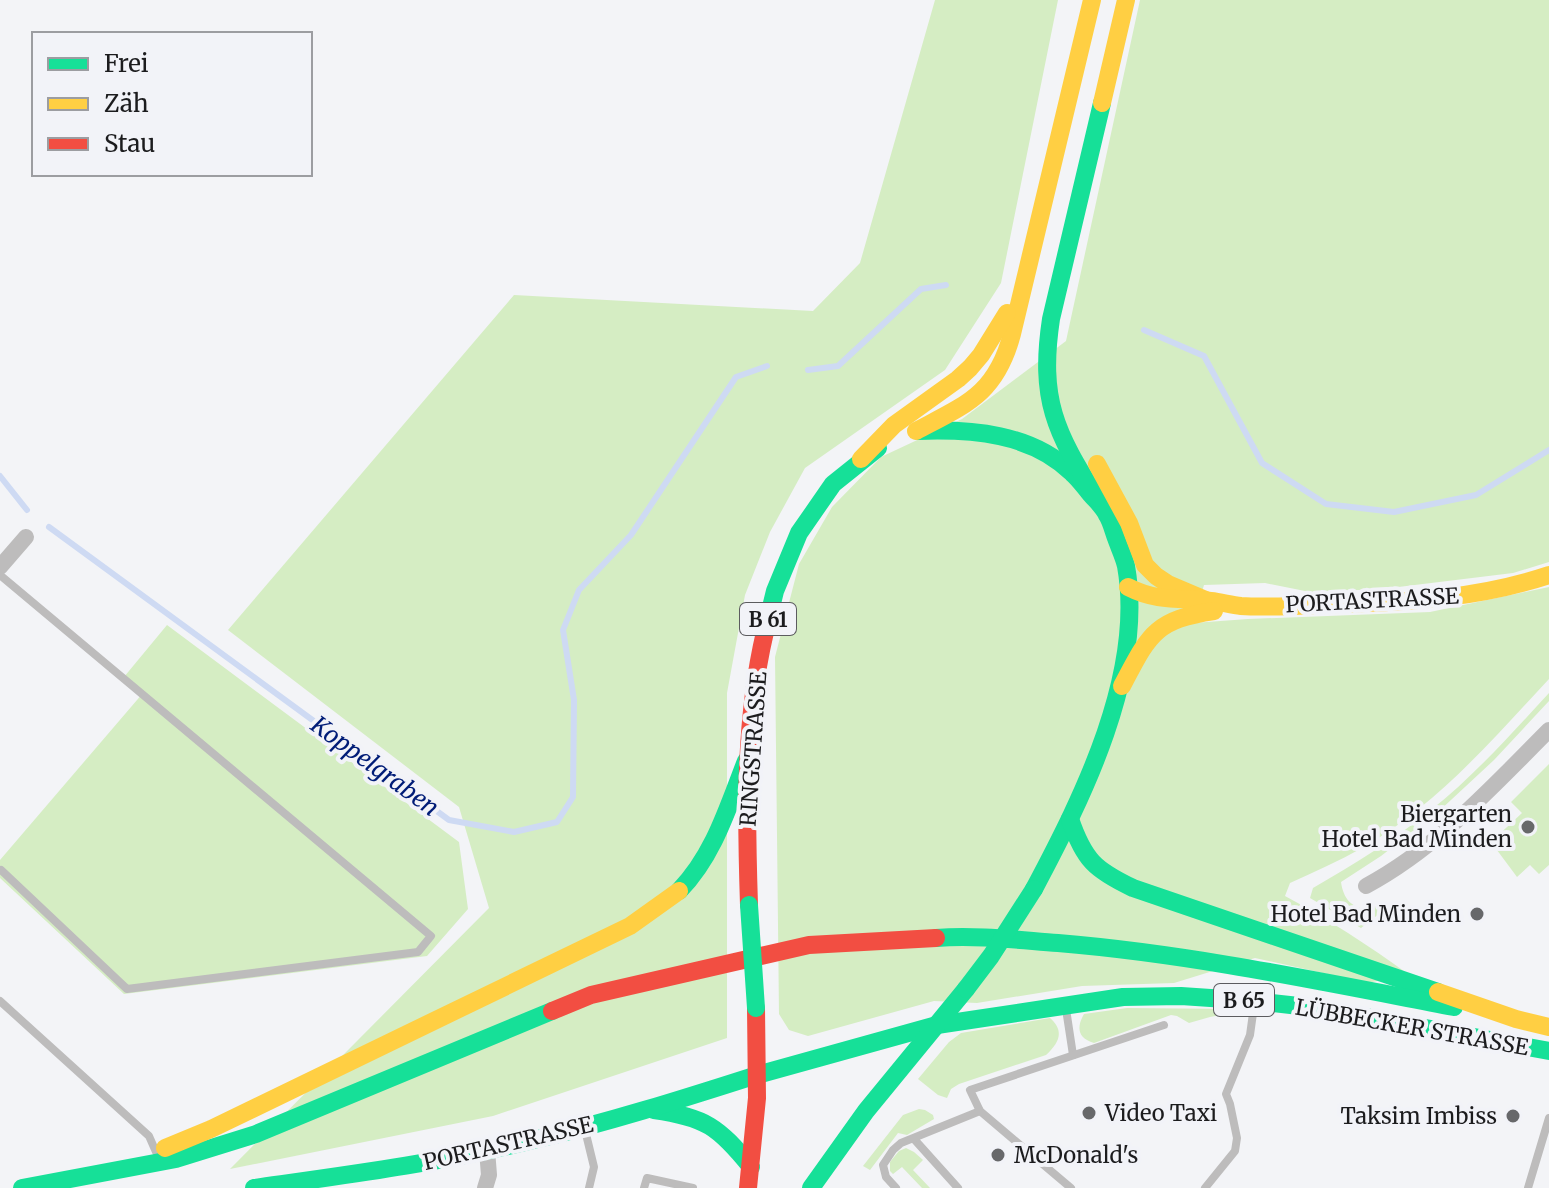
<svg xmlns="http://www.w3.org/2000/svg" width="1549" height="1188" viewBox="0 0 1549 1188" font-family="Merriweather,serif">
  <style>
    .green { fill: #d5edc3 }
    .lines { fill: none; stroke-linecap: round; stroke-linejoin: round }
    .stream { stroke: #cedaf3; stroke-width: 6 }
    .lane { stroke: #bdbcbc; stroke-width: 8 }
    .street { stroke: #bdbcbc; stroke-width: 16 }
    .fast { stroke: #16e098; stroke-width: 18 }
    .slow { stroke: #ffcf43; stroke-width: 18 }
    .jam { stroke: #f24e42; stroke-width: 18 }
    .fast-bridge { stroke: #16e098; stroke-width: 18 }
    .poi-dot { fill: #67686a; stroke: #f2f3f8; stroke-width: 3 }
    .labels { text-anchor: middle; dominant-baseline: central; stroke-width: 8; stroke-linejoin: round; paint-order: stroke }
    .shield { fill: #f2f3f8; stroke: #5c5c5f; stroke-width: 2 }
    .shield-label { font-size: 20px; font-weight: bold; fill: #1c1c1e }
    .street-label { font-size: 22px; fill: #1c1c1e; stroke: #f2f3f8 }
    .poi-label { font-size: 22px; fill: #1c1c1e; stroke: #f2f3f8; text-anchor: end }
    .water-label { font-size: 24px; font-style: italic; fill: #001c77; stroke: #f2f3f8 }
  </style>
  <rect width="100%" height="100%" fill="#f3f4f7"/>
  <g class="green">
    <polygon points="935,0 1058,0 1001,283 945,370 805,468 770,532 745,595 727,693 727,1038 493,1116 230,1169 489,908 459,807 228,630 514,295 813,311 860,263"/>
    <path d="M1140 0H1549V562L1513 573 1382 589 1310 592 1265 583 1204 585 1193 623 1248 619 1430 612 1549 587V679C1492 740 1436 806 1362 848 1339 861 1314 872 1290 883L1285 896C1328 919 1368 945 1408 974L1368 983 1255 958 1174 983 1082 986 977 1003 934 1001 808 1036 789 1030 779 1014 775 657 799 564 832 507 881 457 962 419 1066 341Z"/>
    <polygon points="167,625 459,842 468,909 427,956 124,994 0,878 0,860 143,693 124,677"/>
    <path d="M1549 693V701L1494 760 1437 813 1381 856 1341 882C1344 904 1358 913 1379 905L1384 910 1361 928 1310 898 1313 888C1354 864 1394 840 1431 810 1474 776 1512 733 1549 693Z"/>
    <polygon points="1549,764 1549,865 1539,874 1530,865 1517,877 1491,842 1522,813 1511,802"/>
    <path d="M1127 1008 1231 1009V1013L1210 1017 1189 1023 1177 1016 1171 1015 1094 1043C1078 1038 1076 1028 1084 1014Z"/>
    <path d="M1050 1018C1065 1031 1059 1043 1046 1055L959 1084 951 1089 947 1098 938 1095 918 1079 949 1042 961 1033Z"/>
    <polygon points="919,1109 925,1110 933,1115 934,1119 907,1135 898,1133 870,1170 863,1166 903,1115"/>
    <polygon points="906,1148 914,1152 923,1160 913,1170 930,1188 922,1188 902,1167 893,1174 890,1171 890,1162 899,1151"/>
  </g>
  <g class="lines">
    <g class="stream">
      <polyline points="1144,330 1204,356 1262,463 1326,504 1394,512 1476,495 1549,450"/>
      <polyline points="808,370 838,366 921,289 946,285"/>
      <polyline points="0,476 27,510"/>
      <polyline points="49,527 449,820 514,832 557,822 573,797 574,700 563,630 579,590 631,535 736,377 767,366"/>
    </g>
    <g class="lane">
      <polyline points="0,575 431,936 418,952 127,989 1,870"/>
      <polyline points="0,1001 149,1136 156,1152"/>
      <polyline points="1066,1009 1073,1055"/>
      <polyline points="585,1130 594,1167 589,1188"/>
      <polyline points="914,1139 958,1188"/>
      <polyline points="644,1188 647,1178 693,1188"/>
      <polyline points="896,1188 886,1177 883,1165 893,1150 901,1143 980,1111"/>
      <polyline points="1071,1188 980,1111 970,1090 1164,1025"/>
      <polyline points="1205,1188 1235,1151 1237,1138 1230,1104 1226,1094 1250,1035 1254,1006"/>
      <polyline points="1528,1188 1549,1118"/>
    </g>
    <g class="street">
      <polyline points="0,567 26,537"/>
      <path d="M1366 886C1437 848 1492 787 1549 730"/>
      <polyline points="485,1188 489,1175 487,1150"/>
    </g>
    <g class="fast">
      <path d="M918 431C971 429 1032 433 1072 473 1078 478 1083 485 1088 491 1094 499 1103 506 1107 515 1111 521 1113 530 1116 538 1119 547 1124 557 1126 566 1145 673 1083 797 1034 889"/>
      <path d="M1097 498C1055 432 1039 399 1051 319L1102 103"/>
      <polyline points="765,632 775,591 799,533 833,484 878,448"/>
      <path d="M1070 819C1084 860 1095 870 1133 888L1438 992"/>
      <path d="M679 891C714 855 728 807 746 761"/>
      <path d="M936 938C977 935 1017 940 1058 943 1191 954 1323 982 1454 1007"/>
      <polyline points="757,1075 937,1025 1123,997 1181,996 1255,1001 1317,1008 1549,1051"/>
      <path d="M654 1110C705 1117 719 1127 751 1167"/>
      <polyline points="22,1188 176,1159 256,1134 552,1011"/>
      <path d="M254 1188C346 1175 439 1163 529 1141 606 1123 682 1099 757 1075"/>
      <polyline points="811,1188 866,1111 966,989"/>
    </g>
    <g class="slow">
      <polyline points="1102,103 1126,0"/>
      <path d="M916 431C967 404 996 394 1012 334L1092 0"/>
      <polyline points="861,459 894,425 958,379 970,368 981,355 1007,313"/>
      <polyline points="1097,464 1129,523 1145,565 1156,576 1168,584 1208,601"/>
      <path d="M1128 587C1157 602 1180 598 1211 601 1221 602 1231 605 1241 606 1273 608 1306 605 1339 604 1411 602 1480 598 1549 575"/>
      <path d="M1122 686C1149 635 1154 620 1214 611"/>
      <polyline points="1438,992 1516,1019 1549,1027"/>
      <polyline points="165,1148 211,1129 630,926 679,891"/>
    </g>
    <g class="jam">
      <path d="M749 905C746 814 744 721 765 632"/>
      <polyline points="552,1011 591,995 809,945 936,938"/>
      <polyline points="748,1188 757,1098 756,1008"/>
    </g>
    <g class="fast-bridge">
      <polyline points="749,905 756,1008"/>
      <polyline points="966,989 991,956 1034,889"/>
    </g>
  </g>
  <g class="poi-dot">
    <circle cx="1528" cy="827" r="8"/>
    <circle cx="1477" cy="914" r="8"/>
    <circle cx="1089" cy="1113" r="8"/>
    <circle cx="1513" cy="1116" r="8"/>
    <circle cx="998" cy="1155" r="8"/>
  </g>
  <g class="labels">
    <g class="shield">
      <rect x="740" y="603" width="56" height="32" rx="6"/>
      <rect x="1214" y="984" width="60" height="32" rx="6"/>
    </g>
    <g class="shield-label">
      <text x="768" y="619">B 61</text>
      <text x="1244" y="1000">B 65</text>
    </g>
    <g class="street-label">
      <text transform="translate(1372 600) rotate(-3)">PORTASTRASSE</text>
      <text transform="translate(753 749) rotate(-86)">RINGSTRASSE</text>
      <text transform="translate(1412 1027) rotate(10)">LÜBBECKER STRASSE</text>
      <text transform="translate(508 1143) rotate(-13)">PORTASTRASSE</text>
    </g>
    <g class="poi-label">
      <text x="1512" y="814">Biergarten<tspan x="1512" dy="25">Hotel Bad Minden</tspan></text>
      <text x="1461" y="914">Hotel Bad Minden</text>
      <text x="1105" y="1113" text-anchor="start">Video Taxi</text>
      <text x="1497" y="1116">Taksim Imbiss</text>
      <text x="1014" y="1155" text-anchor="start">McDonald's</text>
    </g>
    <g class="water-label">
      <text transform="translate(375 766) rotate(36)">Koppelgraben</text>
    </g>
  </g>
  <rect x="32" y="32" width="280" height="144" fill="#f2f3f8" stroke="#9c9da1" stroke-width="2"/>
  <rect x="48" y="58" width="40" height="12" fill="#16e098" stroke="#9c9da1" stroke-width="2"/>
  <text x="104" y="72" font-size="24" fill="#1c1c1e">Frei</text>
  <rect x="48" y="98" width="40" height="12" fill="#ffcf43" stroke="#9c9da1" stroke-width="2"/>
  <text x="104" y="112" font-size="24" fill="#1c1c1e">Zäh</text>
  <rect x="48" y="138" width="40" height="12" fill="#f24e42" stroke="#9c9da1" stroke-width="2"/>
  <text x="104" y="152" font-size="24" fill="#1c1c1e">Stau</text>
</svg>
